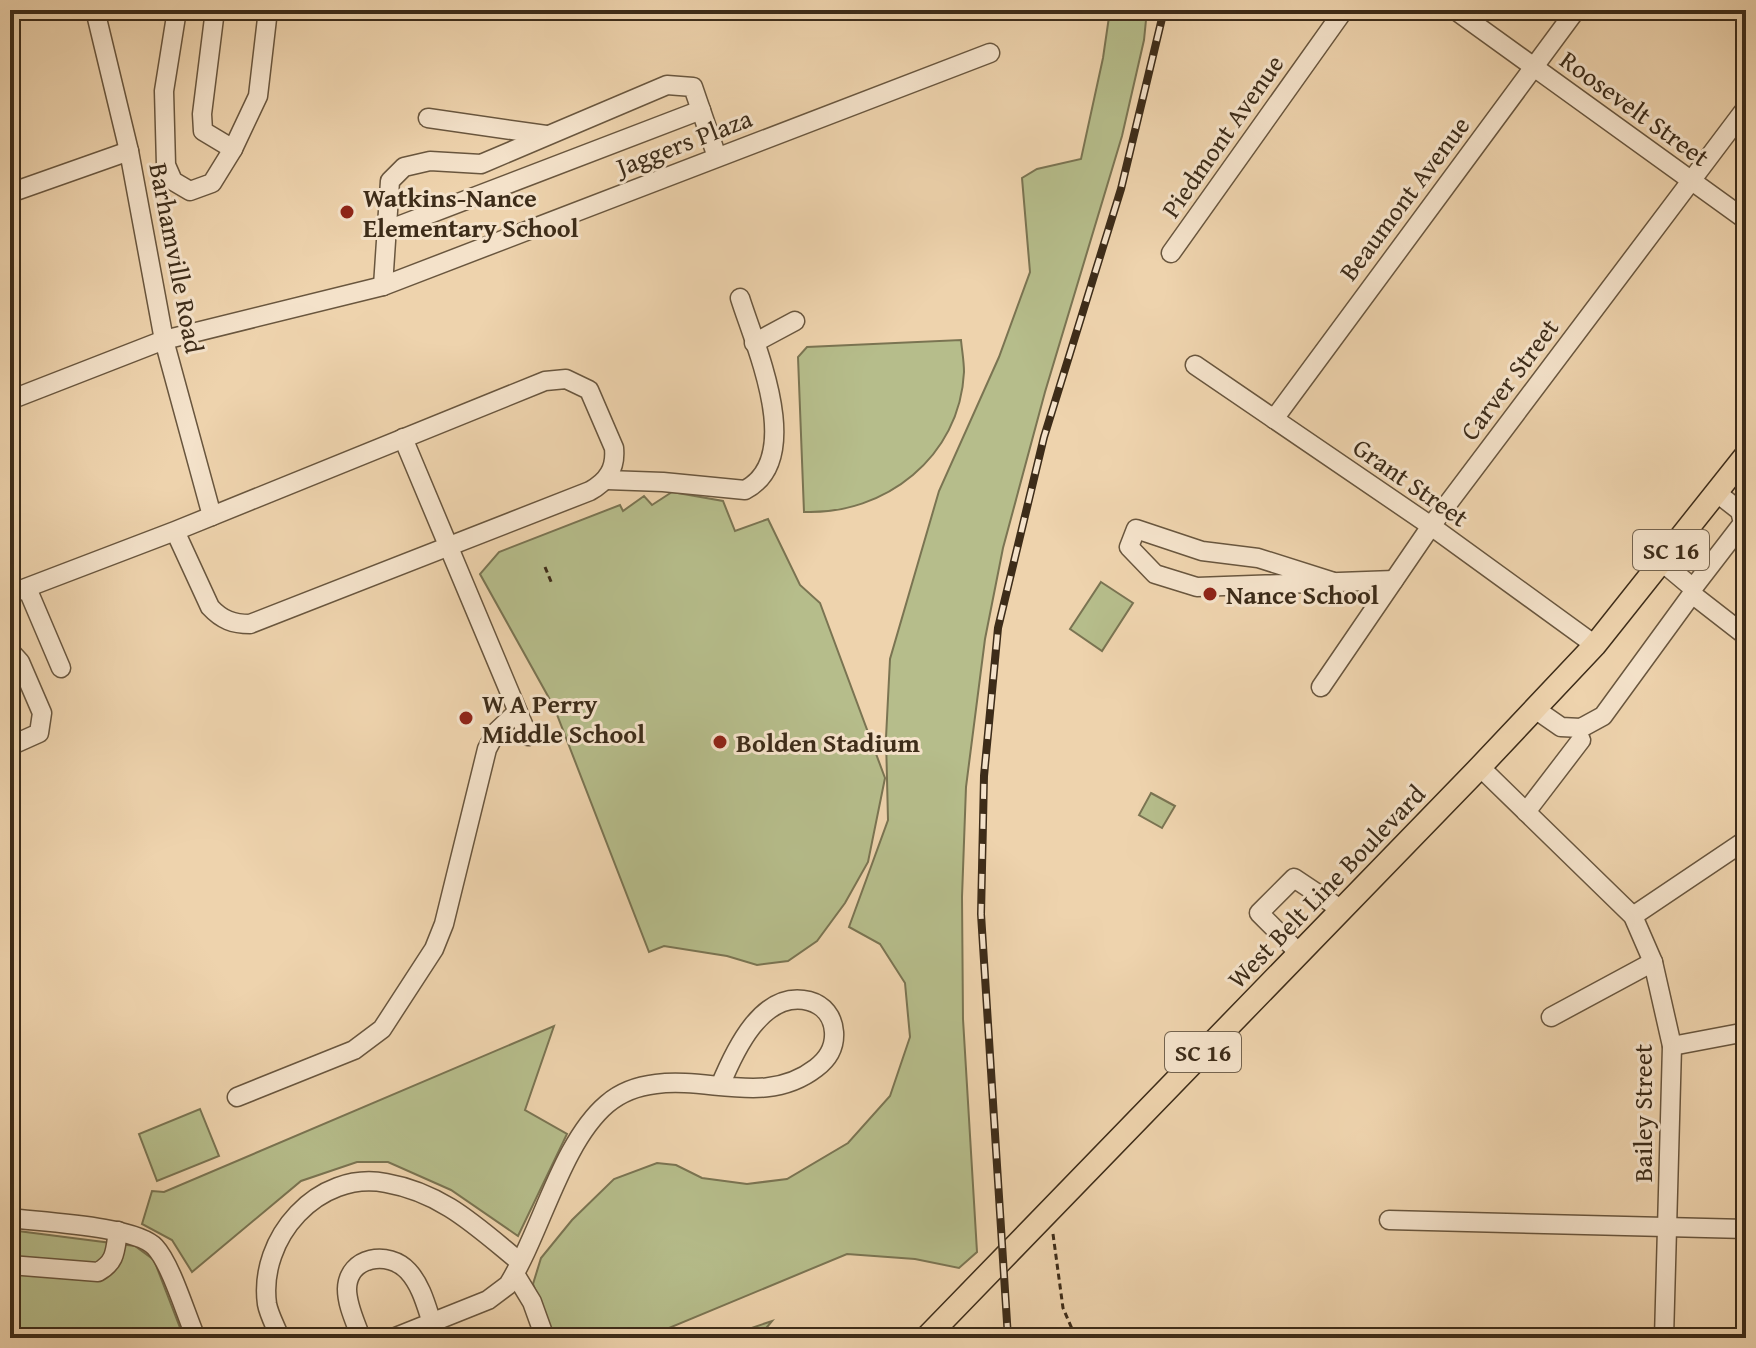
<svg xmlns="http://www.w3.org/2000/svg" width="1756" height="1348" viewBox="0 0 1756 1348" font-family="'Gentium Book Plus',serif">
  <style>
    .green { fill: #b6bd8b; stroke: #7a7452; stroke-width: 2 }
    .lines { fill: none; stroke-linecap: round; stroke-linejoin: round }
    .minor-casing { stroke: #69563e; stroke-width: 21 }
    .major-casing { stroke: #3d2c19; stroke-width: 25 }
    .path { stroke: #3d2c19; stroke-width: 3; stroke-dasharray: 6 4; stroke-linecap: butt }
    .minor { stroke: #f4e2ca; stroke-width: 18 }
    .major { stroke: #eed3ad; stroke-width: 22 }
    .rail-casing { stroke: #3d2c19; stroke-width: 8 }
    .rail { stroke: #f4e2ca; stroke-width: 5; stroke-dasharray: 15; stroke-linecap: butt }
    .poi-dot { fill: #8f2418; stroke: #f4e2ca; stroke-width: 3 }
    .labels { text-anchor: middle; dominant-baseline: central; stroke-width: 6; stroke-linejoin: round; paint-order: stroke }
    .shield { fill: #f4e2ca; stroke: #74634e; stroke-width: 2 }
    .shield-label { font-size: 24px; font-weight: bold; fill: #3d2c19 }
    .street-label { font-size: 26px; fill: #3d2c19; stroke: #f4e2ca }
    .poi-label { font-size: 26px; font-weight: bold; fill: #3d2c19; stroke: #f4e2ca; text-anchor: start }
  </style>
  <rect width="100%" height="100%" fill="#eed3ad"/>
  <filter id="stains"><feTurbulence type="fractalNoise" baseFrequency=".0025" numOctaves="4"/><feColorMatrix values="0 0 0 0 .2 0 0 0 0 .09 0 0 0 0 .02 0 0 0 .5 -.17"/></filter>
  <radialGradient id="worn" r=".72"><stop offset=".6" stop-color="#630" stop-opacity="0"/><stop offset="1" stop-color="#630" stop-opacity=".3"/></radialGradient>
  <g class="green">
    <polygon points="1110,10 1147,10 1144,40 1122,136 1045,392 1003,548 985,639 966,787 962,897 963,1019 977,1252 959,1268 915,1259 847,1254 645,1338 554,1338 533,1284 541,1258 572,1220 614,1179 657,1163 676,1165 702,1178 747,1184 787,1179 848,1143 890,1096 910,1037 905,983 880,944 849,927 888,820 886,738 890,659 939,491 999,357 1030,272 1022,178 1037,169 1081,159 1103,58"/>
    <path d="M961 340C962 351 964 361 964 372 960 457 885 515 804 512L798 357 807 347Z"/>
    <polygon points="672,492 723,501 735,531 768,519 800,585 820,603 885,778 868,862 845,903 817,941 788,961 757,965 727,956 664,946 649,952 554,707 480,574 499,552 620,505 623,511 644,496 652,505"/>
    <polygon points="1101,582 1133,603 1102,651 1070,629"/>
    <polygon points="1151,793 1175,806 1162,828 1139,815"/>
    <polygon points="554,1026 525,1110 567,1134 518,1236 451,1190 388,1162 357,1162 301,1181 192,1272 172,1240 142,1224 152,1191 164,1192"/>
    <polygon points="200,1109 219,1156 157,1181 139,1134"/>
    <polygon points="10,1230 135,1246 154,1260 184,1338 10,1338"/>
    <polygon points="772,1321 758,1338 722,1338"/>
  </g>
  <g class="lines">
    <defs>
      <g id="minor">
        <polyline points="95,10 129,151 164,340 212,516"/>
        <polyline points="177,10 164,91 166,165 173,181 190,191 212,183 233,149 258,96 268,10"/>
        <polyline points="215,10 202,114 203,131 233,149"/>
        <polyline points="1455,10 1746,220"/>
        <polyline points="428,118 546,135"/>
        <polyline points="10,193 129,151"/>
        <polyline points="385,231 701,110"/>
        <polyline points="1171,253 1344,10"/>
        <polyline points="383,286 390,181 404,167 430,161 481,164 667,85 693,87 717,157"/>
        <polyline points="754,343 795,321"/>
        <polyline points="1195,365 1431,526 1595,645"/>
        <polyline points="10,400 164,340 383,286 990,53"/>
        <polyline points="1274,419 1576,10"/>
        <polyline points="403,438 528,736"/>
        <path d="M607 480 663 482 745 490C806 458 755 346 740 298"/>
        <polyline points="1334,582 1258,558 1202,551 1136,529 1129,547 1155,574 1197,587 1394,580"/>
        <polyline points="27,588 61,668"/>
        <polyline points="1693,588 1743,523 1740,511 1717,493"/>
        <path d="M10 594 175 531 545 381 566 379 589 390 614 448C616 468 608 481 590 491L250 624C233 624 222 620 210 607L175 531"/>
        <polyline points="1692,594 1746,636"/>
        <polyline points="10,651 20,662 42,713 39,733 10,746"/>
        <polyline points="1321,687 1431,526 1746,108"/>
        <polyline points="1535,709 1561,727 1581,728 1603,716 1692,594 1693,588 1662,562"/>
        <polyline points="1480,767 1633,916 1653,962 1672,1046 1664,1338"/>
        <polyline points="1526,812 1581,740"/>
        <polyline points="1633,916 1746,840"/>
        <polyline points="1299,953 1259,913 1294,878 1342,910"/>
        <polyline points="1551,1017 1653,962"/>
        <polyline points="1672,1046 1746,1032"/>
        <polyline points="237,1097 354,1050 382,1029 434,949 444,924 487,749 496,732 517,712"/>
        <path d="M10 1218C41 1222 136 1226 155 1247 171 1264 186 1315 196 1338"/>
        <polyline points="1389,1220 1746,1229"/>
        <path d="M10 1265 98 1272C116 1262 115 1251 118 1231"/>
        <polyline points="515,1274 532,1302 545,1338"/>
        <path d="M280 1338C276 1327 269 1315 267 1304 258 1238 318 1170 386 1183 443 1193 477 1227 520 1262"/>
        <path d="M361 1338C356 1323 347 1306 347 1289 348 1256 389 1250 408 1271 421 1285 426 1305 432 1323"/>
        <path d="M393 1338 488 1300 508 1285C541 1233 561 1143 607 1104 621 1092 638 1086 656 1084 711 1077 767 1106 816 1068 828 1059 835 1047 834 1032 833 1017 824 1005 809 1001 762 989 734 1052 720 1086"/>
      </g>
      <polyline id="major" points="926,1338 1480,767 1595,645 1746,455"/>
    </defs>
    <use href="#minor" class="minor-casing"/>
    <use href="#major" class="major-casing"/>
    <g class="path">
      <polyline points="545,567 552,584"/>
      <polyline points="1053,1234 1063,1308 1076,1338"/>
    </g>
    <use href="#minor" class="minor"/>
    <use href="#major" class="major"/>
    <defs>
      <polyline id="rail" points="1008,1338 981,914 984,776 998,628 1044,437 1121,189 1164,10"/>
    </defs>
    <use href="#rail" class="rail-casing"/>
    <use href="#rail" class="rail"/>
  </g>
  <g class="poi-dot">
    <circle cx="347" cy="212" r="8"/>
    <circle cx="1210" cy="594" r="8"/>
    <circle cx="466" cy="718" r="8"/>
    <circle cx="720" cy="742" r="8"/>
  </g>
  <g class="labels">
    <g class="shield">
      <rect x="1633" y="530" width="76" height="40" rx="6"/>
      <rect x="1165" y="1032" width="76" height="40" rx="6"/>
    </g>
    <g class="shield-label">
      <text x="1671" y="550">SC 16</text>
      <text x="1203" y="1052">SC 16</text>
    </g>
    <g class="street-label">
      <text transform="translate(1635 108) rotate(36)">Roosevelt Street</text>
      <text transform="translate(1222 136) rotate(-55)">Piedmont Avenue</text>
      <text transform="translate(684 142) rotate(-21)">Jaggers Plaza</text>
      <text transform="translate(1404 198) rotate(-53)">Beaumont Avenue</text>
      <text transform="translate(177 258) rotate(79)">Barhamville Road</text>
      <text transform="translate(1509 379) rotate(-53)">Carver Street</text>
      <text transform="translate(1411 482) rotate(35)">Grant Street</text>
      <text transform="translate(1326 886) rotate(-46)">West Belt Line Boulevard</text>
      <text transform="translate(1642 1113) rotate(-90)">Bailey Street</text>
    </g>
    <g class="poi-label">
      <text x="363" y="197">Watkins-Nance<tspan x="363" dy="30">Elementary School</tspan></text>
      <text x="1226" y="594">Nance School</text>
      <text x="482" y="703">W A Perry<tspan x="482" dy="30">Middle School</tspan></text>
      <text x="736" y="742">Bolden Stadium</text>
    </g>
  </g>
  <rect width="1756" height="1348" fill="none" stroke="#eed3ad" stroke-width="40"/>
  <rect x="12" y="12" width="1732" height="1324" fill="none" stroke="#3d2c19" stroke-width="4"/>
  <rect x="20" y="20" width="1716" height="1308" fill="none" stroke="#3d2c19" stroke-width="2"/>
  <rect width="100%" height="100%" filter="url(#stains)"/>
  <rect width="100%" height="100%" fill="url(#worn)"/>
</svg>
